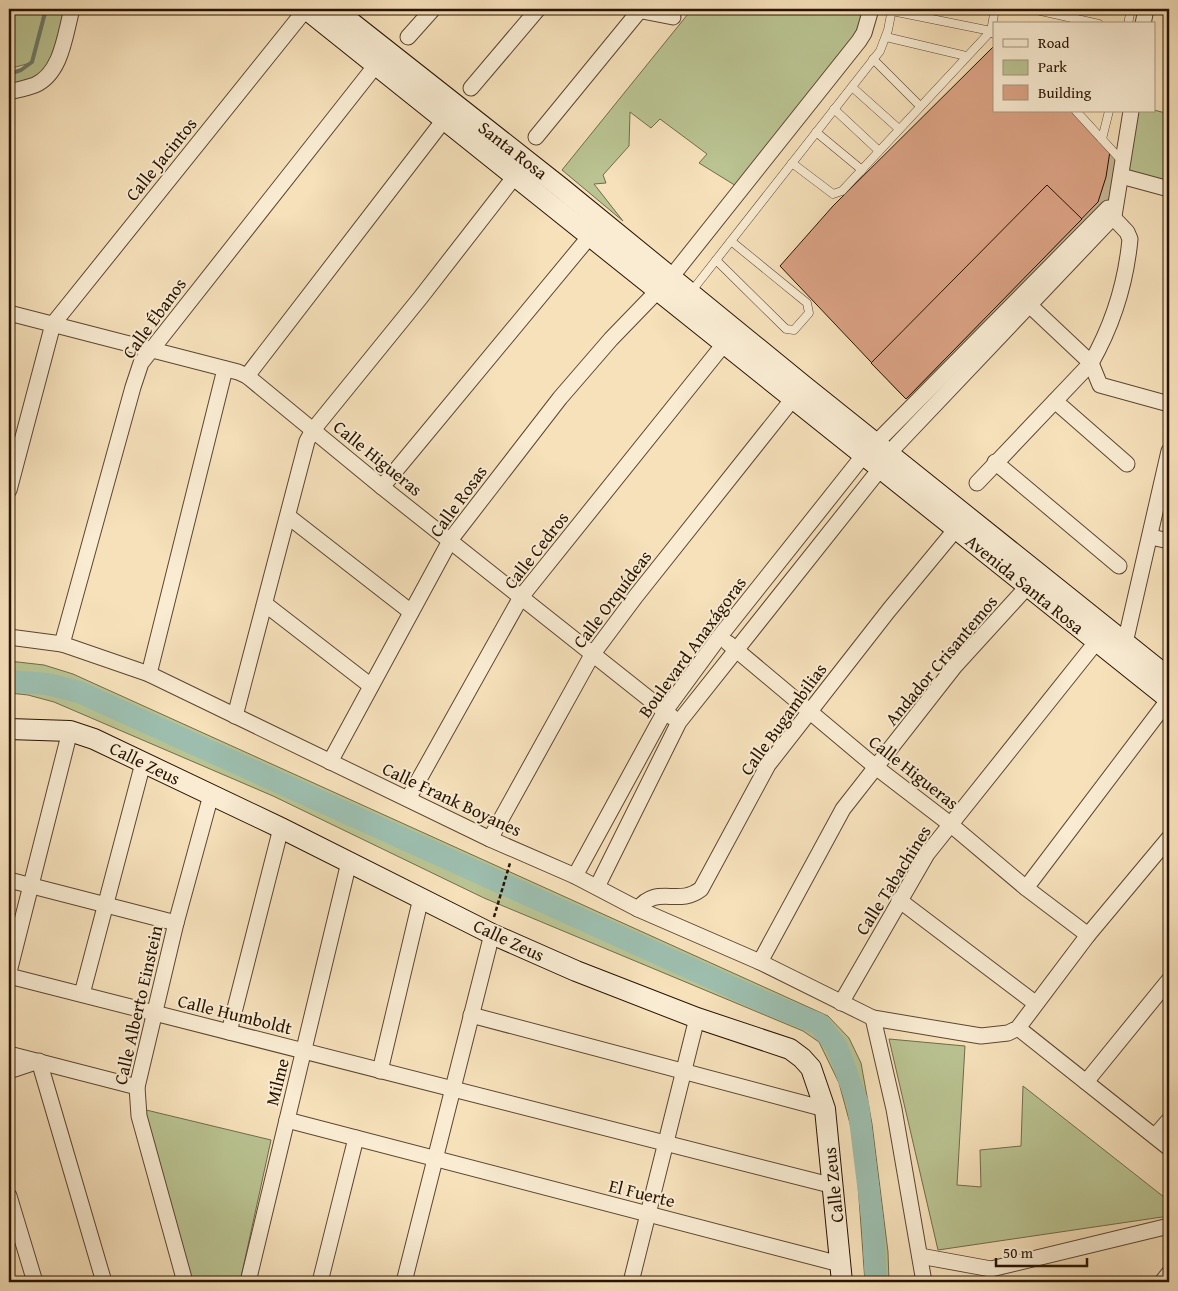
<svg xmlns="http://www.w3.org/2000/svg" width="1178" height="1291" viewBox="0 0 1178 1291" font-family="'Gentium Book Plus',serif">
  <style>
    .green { fill: #bac392; stroke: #716b4a }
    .shadow { fill: #0003 }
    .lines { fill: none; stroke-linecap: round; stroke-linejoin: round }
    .stream { stroke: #6e7a69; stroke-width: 4 }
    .river { stroke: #9dbeae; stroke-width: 22 }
    .building { fill: #daa284; stroke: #281301 }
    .lane-casing { stroke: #5c4630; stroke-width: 9 }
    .street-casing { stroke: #5c4630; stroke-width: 17 }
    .secondary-casing { stroke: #281301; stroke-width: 22 }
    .path { stroke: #281301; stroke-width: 2.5; stroke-dasharray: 4 2.5; stroke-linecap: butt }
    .lane { stroke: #f9ecd3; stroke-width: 8 }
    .street { stroke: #f9ecd3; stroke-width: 15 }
    .secondary { stroke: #f9ecd3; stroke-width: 20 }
    .labels { text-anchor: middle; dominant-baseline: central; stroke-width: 4; stroke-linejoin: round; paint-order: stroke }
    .street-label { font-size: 18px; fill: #281301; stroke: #f9ecd3 }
  </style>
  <rect width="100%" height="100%" fill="#f6e1bb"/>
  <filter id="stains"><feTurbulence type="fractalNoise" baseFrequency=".004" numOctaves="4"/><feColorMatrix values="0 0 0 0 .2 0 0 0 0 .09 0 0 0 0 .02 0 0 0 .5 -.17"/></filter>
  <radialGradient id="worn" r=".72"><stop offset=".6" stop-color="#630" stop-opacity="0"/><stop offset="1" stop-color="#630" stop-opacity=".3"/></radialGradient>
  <g class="green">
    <polygon points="9,9 44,9 37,45 47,9 70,9 53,69 9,93 9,74 21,70 30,63 9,69"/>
    <polygon points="692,9 871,9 868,23 741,189 699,163 707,154 660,119 651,128 630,112 629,146 603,175 606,183 594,184 623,221 562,170"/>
    <polygon points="1154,110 1169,114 1169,189 1121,176 1131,111"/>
    <polygon points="9,661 44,665 73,674 828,1016 849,1038 861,1063 872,1124 888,1252 889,1282 865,1282 855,1142 839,1083 819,1042 803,1031 484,898 273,796 54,702 28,695 9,693"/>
    <polygon points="889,1039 965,1046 957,1185 981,1187 980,1150 1021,1146 1023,1086 1169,1201 1169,1216 938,1250"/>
    <polygon points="142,1109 271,1140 240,1282 192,1282"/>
  </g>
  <polygon class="shadow" points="994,48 994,111 1075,111 1120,158 1108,208 917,403 907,398 834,207"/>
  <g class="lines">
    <polyline class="stream" points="9,74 21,70 32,62 46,9"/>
    <polyline class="river" points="9,681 47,684 79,692 769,1004 819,1024 837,1047 858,1104 873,1225 876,1282"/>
  </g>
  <g class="building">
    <polygon points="994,46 994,111 1073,111 1110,151 1106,177 1098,202 906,399 780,266 833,206"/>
    <polygon points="1047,185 1082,219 906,399 871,363"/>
  </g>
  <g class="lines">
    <defs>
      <g id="lane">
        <polyline points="1032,9 1099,24"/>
        <polyline points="892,11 991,31"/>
        <polyline points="1128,24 1131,9"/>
        <polyline points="994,34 991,31 995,9"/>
        <polyline points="886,37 966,56"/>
        <polyline points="873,59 920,106"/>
        <polyline points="852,87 899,129"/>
        <polyline points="834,109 879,151"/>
        <polyline points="1076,111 1122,161"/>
        <polyline points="816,132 862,170"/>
        <polyline points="1102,139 1109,111"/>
        <polyline points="792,163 833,194 842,191 991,31"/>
        <polyline points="716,260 786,329 794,330 809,313 807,303 731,241"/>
        <polyline points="691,292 880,51 888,30 892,9"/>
      </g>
      <g id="street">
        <polyline points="632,9 673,17"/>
        <polyline points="1143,24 1146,9"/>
        <polyline points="408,37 433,9"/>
        <polyline points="471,88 538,9"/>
        <path d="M9 92C17 90 27 88 35 85 62 73 65 34 72 9"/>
        <polyline points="536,137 640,10"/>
        <polyline points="1121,176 1169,189"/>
        <polyline points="1023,299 1091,363 1100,385 1169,404"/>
        <polyline points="9,313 238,372 247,376 382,487 672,717"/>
        <polyline points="247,376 450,112"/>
        <polyline points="1055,401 1127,464"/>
        <polyline points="995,462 1119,566"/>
        <path d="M977 483 1091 363C1112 326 1126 282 1130 239L1127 232 1107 211"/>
        <polyline points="382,487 590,236"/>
        <polyline points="9,490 53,324 306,9"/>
        <polyline points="289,517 411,612"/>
        <polyline points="1151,537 1169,541"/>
        <polyline points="265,604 371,686"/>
        <polyline points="9,637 62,644 149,674 490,839 575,876 638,909 760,962 873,1018 981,1036 1008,1033 1018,1028 1088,935 1169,838"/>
        <polyline points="728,643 877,768 950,824 1026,888 1088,935"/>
        <polyline points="1125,643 1169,451"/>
        <polyline points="62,644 133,387 141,363 376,65"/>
        <polyline points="149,674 225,369"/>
        <polyline points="235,716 307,441 313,430 421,297 515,176"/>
        <polyline points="330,762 451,539 560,398 611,339 672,276 859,41 864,33 871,9"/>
        <polyline points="408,799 521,597 724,344"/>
        <polyline points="490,839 592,655 636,596 799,391"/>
        <polyline points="575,876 665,711 720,636 863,456 1108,208"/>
        <polyline points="9,880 176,923"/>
        <polyline points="597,887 679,722 880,469 889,453 1114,216 1131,111"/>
        <polyline points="1026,888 1169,699"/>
        <polyline points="899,900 1035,1003"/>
        <path d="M638 909C657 884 678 907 701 889L768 765 889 610 956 529"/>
        <polyline points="760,962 843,809 955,666 1027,587"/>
        <polyline points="9,972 70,731"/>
        <polyline points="9,976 834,1186"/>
        <polyline points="82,994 143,763"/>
        <polyline points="841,1003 927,854 1097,641"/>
        <polyline points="471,1015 825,1109"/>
        <polyline points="873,1018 894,1109 924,1282"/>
        <polyline points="1018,1028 1169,1148"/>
        <polyline points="229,1032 281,828"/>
        <polyline points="9,1054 137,1087"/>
        <polyline points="9,1071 39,1061 104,1282"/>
        <polyline points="380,1071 421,898"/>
        <polyline points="1086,1082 1169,980"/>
        <polyline points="287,1120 840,1264"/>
        <polyline points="1155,1136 1169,1120"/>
        <polyline points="9,1196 35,1282"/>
        <polyline points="920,1256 991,1269 1169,1226"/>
        <polyline points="185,1282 139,1116 137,1087 176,923 211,795"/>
        <polyline points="248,1282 349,862"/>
        <polyline points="320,1282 356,1138"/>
        <polyline points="404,1282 492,934"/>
        <polyline points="631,1282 697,1018"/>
        <polyline points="1162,1282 1169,1273"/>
      </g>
      <g id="secondary">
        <polyline points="306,9 1169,699"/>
        <polyline points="334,9 560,187 804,386 1169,678"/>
        <polyline points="9,729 70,731 94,739 281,828 492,934 576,971 697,1018 790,1049 802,1058 811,1068 825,1109 842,1282"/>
      </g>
    </defs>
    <use href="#lane" class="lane-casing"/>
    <use href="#street" class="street-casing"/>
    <use href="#secondary" class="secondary-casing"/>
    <polyline class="path" points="494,917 510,863"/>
    <use href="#lane" class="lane"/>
    <use href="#street" class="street"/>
    <use href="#secondary" class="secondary"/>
  </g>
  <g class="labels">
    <g class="street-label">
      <text transform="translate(513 150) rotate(38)">Santa Rosa</text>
      <text transform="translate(161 159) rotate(-51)">Calle Jacintos</text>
      <text transform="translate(154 318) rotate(-54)">Calle Ébanos</text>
      <text transform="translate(378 458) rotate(39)">Calle Higueras</text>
      <text transform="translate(458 501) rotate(-54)">Calle Rosas</text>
      <text transform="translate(536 550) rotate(-52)">Calle Cedros</text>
      <text transform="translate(1025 584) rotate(39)">Avenida Santa Rosa</text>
      <text transform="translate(612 599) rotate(-53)">Calle Orquídeas</text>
      <text transform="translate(692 647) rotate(-54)">Boulevard Anaxágoras</text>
      <text transform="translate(941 660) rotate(-50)">Andador Crisantemos</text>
      <text transform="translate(783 719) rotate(-54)">Calle Bugambilias</text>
      <text transform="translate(145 763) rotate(26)">Calle Zeus</text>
      <text transform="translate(914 772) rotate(38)">Calle Higueras</text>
      <text transform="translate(452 799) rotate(25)">Calle Frank Boyanes</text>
      <text transform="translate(893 880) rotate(-58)">Calle Tabachines</text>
      <text transform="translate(509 940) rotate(25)">Calle Zeus</text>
      <text transform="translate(138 1005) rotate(-77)">Calle Alberto Einstein</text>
      <text transform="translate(235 1014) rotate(14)">Calle Humboldt</text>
      <text transform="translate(277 1082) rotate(-76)">Milme</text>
      <text transform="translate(833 1185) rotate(-96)">Calle Zeus</text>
      <text transform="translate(642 1193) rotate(14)">El Fuerte</text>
    </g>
  </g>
  <rect width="1178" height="1291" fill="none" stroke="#f6e1bb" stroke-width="30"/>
  <rect x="10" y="10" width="1158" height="1271" fill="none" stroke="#281301" stroke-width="2.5"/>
  <rect x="15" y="15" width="1148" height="1261" fill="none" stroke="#281301"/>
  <rect x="993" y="22" width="162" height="90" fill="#f9ecd3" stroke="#a5957f"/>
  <rect x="1003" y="39" width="25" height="8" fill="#f9ecd3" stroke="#a5957f"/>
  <text x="1038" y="48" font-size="15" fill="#281301">Road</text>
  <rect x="1003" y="60" width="25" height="15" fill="#bac392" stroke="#a5957f"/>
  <text x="1038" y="72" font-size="15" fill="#281301">Park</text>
  <rect x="1003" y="85" width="25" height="15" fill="#daa284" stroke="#a5957f"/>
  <text x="1038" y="98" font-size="15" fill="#281301">Building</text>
  <path d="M996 1258v8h91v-8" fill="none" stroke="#281301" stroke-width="2.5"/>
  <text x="1003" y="1258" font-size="15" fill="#281301" stroke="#f9ecd3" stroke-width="4" paint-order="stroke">50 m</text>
  <rect width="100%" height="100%" filter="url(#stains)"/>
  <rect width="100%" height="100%" fill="url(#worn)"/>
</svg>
